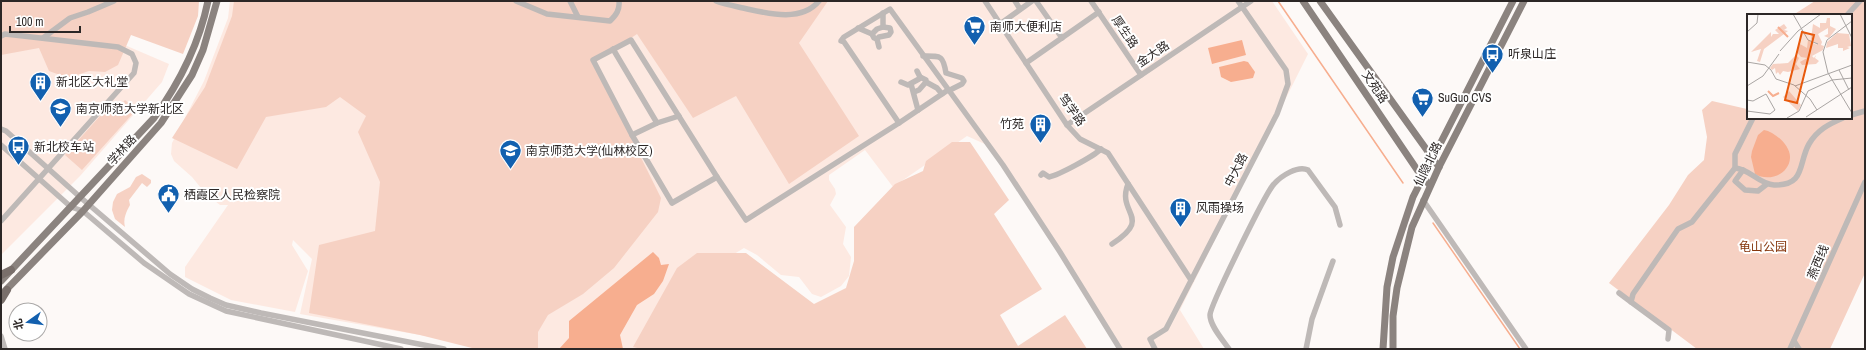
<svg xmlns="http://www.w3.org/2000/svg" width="1866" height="350" viewBox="0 0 1866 350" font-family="'Archivo Narrow','Noto Sans SC',sans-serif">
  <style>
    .built { fill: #fde9e1 }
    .green { fill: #f6d1c3 }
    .water { fill: #f7ae8f }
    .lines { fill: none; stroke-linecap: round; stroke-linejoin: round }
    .stream { stroke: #f7ae8f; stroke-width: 1.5 }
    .minor { stroke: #beb9b7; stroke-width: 5.5 }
    .major { stroke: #8b837f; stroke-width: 7 }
    .highway { stroke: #796f6b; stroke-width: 8 }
    .labels { text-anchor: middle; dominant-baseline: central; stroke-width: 4; stroke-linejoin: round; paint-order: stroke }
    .poi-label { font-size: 12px; fill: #2c2726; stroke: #fff; text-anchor: start }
    .street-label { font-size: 12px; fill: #2c2726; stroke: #fff }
    .park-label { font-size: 12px; fill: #85360c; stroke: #fff }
    .inset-river { fill: none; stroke: #f7ae8f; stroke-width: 2 }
    .inset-road { fill: none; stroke: #a9a5a3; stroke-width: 1 }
    .view { fill: #e8590c; fill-opacity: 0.15; stroke: #e8590c; stroke-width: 2 }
    .inset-edge { fill: none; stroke: #2c2726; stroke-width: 2 }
  </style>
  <rect width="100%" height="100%" fill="#fdf9f7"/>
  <g class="built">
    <polygon points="230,1 1272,1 1308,54 1180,310 1204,349 1123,349 987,145 967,136 893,187 865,150 829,175 829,180 835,189 836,194 830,205 846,227 843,244 851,257 849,276 841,286 821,297 812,294 799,277 781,275 757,255 744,248 693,279 643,349 500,349 300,314 312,259 293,240 292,245 308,271 295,312 231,300 185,277 185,267 228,205 220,205 205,193 192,177 174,161 171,154 172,143 204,81 228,18"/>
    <polygon points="1,30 120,43 169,64 162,82 80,176 1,255"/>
  </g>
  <g class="green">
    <polygon points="1,1 199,1 198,16 183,54 131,35 118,65 105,72 89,71 68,78 49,71 39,48 1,55"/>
    <polygon points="234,1 828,1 799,43 859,136 789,184 736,96 693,118 637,34 594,63 661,198 658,212 614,268 583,294 548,315 538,332 538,349 476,349 420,335 309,313 319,245 375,231 380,182 358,132 366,116 340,97 326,107 266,117 237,169 172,138 205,87 232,16"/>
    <polygon points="1815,1 1865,1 1865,273 1830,349 1697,349 1609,283 1669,205 1688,175 1704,160 1707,137 1702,110 1712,101 1747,109 1748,105 1748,118 1851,118 1851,15 1793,15"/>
    <polygon points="125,100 136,110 82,170 65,155 109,106 115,111"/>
    <polygon points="952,142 970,142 1009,200 994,214 1042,289 1000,315 1018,346 1065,315 1087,349 641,349 633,347 677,268 697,253 746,253 814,304 846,288 854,261 854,227 895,184 923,171 926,161"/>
    <path d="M142 174 151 180V183L147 187 142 183 129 200 130 205C126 212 123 219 125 227L115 219 112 210 113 202 117 194 130 187 136 177Z"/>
  </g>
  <g class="water">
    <polygon points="1242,40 1246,55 1212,64 1208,48"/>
    <polygon points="1244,61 1248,62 1255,72 1253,78 1231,82 1221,77 1219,67"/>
    <path d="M1764 130C1775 132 1791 146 1790 158 1789 175 1768 182 1755 174L1751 157 1752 151 1758 135Z"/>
    <polygon points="653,252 659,258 661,265 669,264 663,281 654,294 637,305 620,335 623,349 559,349 569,338 569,321"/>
  </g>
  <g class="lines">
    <g class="stream">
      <polyline points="1278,1 1403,183"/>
      <polyline points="1433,223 1520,349"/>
    </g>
    <g class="minor">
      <path d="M516 1 547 14 610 21C616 15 620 10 619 1"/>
      <polyline points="570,1 578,17"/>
      <path d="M716 1C724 4 734 6 743 8 766 13 801 23 819 1"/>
      <polyline points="985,1 1067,125 1080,139 1108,153 1191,280"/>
      <polyline points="1015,1 1020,9"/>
      <polyline points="1036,1 1062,38"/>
      <polyline points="1091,1 1141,75"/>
      <polyline points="1847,15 1860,1"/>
      <polyline points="1000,24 1032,1"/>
      <polyline points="858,28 872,34 877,29 883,27 883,13"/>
      <polyline points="872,34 874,38 877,39 879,37 889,35 891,32 890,28 883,27"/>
      <polyline points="1,36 5,34 23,36 118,47 132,54 136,63 134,73 1,221"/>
      <polyline points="43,38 70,18 88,12 114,1"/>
      <polyline points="877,39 879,47"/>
      <polyline points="613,49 657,123"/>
      <path d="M923 56C941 56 943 55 946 73L962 78 964 81 962 84 952 89"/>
      <polyline points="1026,63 1099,12"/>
      <polyline points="917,71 920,77 926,80 926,82 937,88 942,94"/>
      <polyline points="901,82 908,85 919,79 920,77"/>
      <polyline points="911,84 918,110"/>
      <polyline points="914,92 919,90 926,82"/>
      <polyline points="1851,115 1865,111"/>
      <polyline points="679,116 657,123 632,135 672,203 717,177"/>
      <polyline points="899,123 844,42 841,41 844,37 890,9 1003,165 1060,252 1120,349"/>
      <polyline points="1067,125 1251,1"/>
      <polyline points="1,129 6,131 80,197 170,274 192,289 210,298 226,305 261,313 444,349"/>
      <polyline points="632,135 593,60 631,40 717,177 746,220 899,123 948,90"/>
      <polyline points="1,145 71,207 83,211 144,263 189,294 226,311 401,349"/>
      <path d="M1735 168C1750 169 1759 184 1774 185 1806 186 1798 163 1809 144 1817 130 1829 124 1843 118"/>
      <polyline points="1743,170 1735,181 1745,190 1758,191 1767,184"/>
      <path d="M1041 175 1043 173 1049 177C1059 175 1094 156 1101 149"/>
      <polyline points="1423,200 1526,349"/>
      <path d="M1112 244C1154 217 1116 214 1128 184"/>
      <polyline points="1619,293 1631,302"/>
      <polyline points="1,336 5,349"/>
      <polyline points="1668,339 1669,330 1631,302 1633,294 1678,229 1692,222 1735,168 1735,154 1753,118"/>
      <polyline points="1794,341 1799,349"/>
      <polyline points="1155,349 1150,339 1166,329 1277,114 1288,84 1286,70 1238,1"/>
      <path d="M1229 349C1223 340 1210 326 1210 315 1210 306 1266 192 1274 184 1281 176 1298 165 1308 170L1335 207 1340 225"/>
      <polyline points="1306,349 1312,319 1333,261"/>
      <polyline points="1790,349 1865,182"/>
    </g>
    <g class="major">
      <polyline points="1303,1 1422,177 1430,185"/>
      <polyline points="1320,1 1439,167"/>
      <path d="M1 281 154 118C180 82 199 45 208 1"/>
      <polyline points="3,293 83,211 161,123 192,75 203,50 217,1"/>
      <polyline points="1383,349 1387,287 1393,257 1413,197 1513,1"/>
      <polyline points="1393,349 1393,316 1397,288 1412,227 1439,167 1524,1"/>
    </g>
    <g class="highway">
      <polyline points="1,275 11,270"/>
      <polyline points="1,300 7,290"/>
    </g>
  </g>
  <defs>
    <symbol id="supermarket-pin" viewBox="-11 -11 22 30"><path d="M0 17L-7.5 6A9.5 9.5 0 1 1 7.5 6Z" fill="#1260af" stroke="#fff"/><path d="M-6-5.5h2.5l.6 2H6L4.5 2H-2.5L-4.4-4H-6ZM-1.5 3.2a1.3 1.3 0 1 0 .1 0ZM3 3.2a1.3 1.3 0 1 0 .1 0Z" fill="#fff"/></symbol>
    <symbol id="bus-pin" viewBox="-11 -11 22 30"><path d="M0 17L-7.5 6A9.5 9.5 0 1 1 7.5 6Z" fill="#1260af" stroke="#fff"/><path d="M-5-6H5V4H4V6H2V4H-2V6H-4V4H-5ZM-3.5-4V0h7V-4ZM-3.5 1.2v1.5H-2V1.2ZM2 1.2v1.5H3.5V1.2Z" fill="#fff"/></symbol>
    <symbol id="building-pin" viewBox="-11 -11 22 30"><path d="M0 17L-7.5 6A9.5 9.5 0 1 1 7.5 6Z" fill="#1260af" stroke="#fff"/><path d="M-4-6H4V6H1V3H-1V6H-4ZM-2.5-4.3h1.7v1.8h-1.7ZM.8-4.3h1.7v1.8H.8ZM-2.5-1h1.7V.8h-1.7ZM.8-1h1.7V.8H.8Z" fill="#fff"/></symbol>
    <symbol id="university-pin" viewBox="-11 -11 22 30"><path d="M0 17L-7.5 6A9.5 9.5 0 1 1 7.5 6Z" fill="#1260af" stroke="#fff"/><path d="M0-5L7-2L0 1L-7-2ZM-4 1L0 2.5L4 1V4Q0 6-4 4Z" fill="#fff"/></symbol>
    <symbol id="civic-pin" viewBox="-11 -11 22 30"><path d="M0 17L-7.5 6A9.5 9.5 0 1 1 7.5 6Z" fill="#1260af" stroke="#fff"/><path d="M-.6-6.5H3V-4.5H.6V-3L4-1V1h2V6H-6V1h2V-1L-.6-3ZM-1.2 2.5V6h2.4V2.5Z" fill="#fff"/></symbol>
  </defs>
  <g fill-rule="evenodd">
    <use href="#supermarket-pin" x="962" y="14" width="25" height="34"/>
    <use href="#bus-pin" x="1480" y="42" width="25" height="34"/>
    <use href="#building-pin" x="28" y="70" width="25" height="34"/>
    <use href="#supermarket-pin" x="1410" y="86" width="25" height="34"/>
    <use href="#university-pin" x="48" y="96" width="25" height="34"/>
    <use href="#building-pin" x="1028" y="112" width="25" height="34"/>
    <use href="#bus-pin" x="6" y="134" width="25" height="34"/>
    <use href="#university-pin" x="498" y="138" width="25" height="34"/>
    <use href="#civic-pin" x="156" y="182" width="25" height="34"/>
    <use href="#building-pin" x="1168" y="196" width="25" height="34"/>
  </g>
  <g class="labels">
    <g class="poi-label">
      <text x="990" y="27">南师大便利店</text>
      <text x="1508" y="54">听泉山庄</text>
      <text x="56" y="82">新北区大礼堂</text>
      <text x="1438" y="98">SuGuo CVS</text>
      <text x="76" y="109">南京师范大学新北区</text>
      <text x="1024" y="124" text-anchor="end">竹苑</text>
      <text x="34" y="147">新北校车站</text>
      <text x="526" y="151">南京师范大学(仙林校区)</text>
      <text x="184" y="195">栖霞区人民检察院</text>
      <text x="1196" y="208">风雨操场</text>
    </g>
    <g class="street-label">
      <text transform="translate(1125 32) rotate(56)">厚生路</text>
      <text transform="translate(1153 54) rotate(-34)">金大路</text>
      <text transform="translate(1375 87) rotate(56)">文苑路</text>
      <text transform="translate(1072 110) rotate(54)">笃学路</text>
      <text transform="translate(122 150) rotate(-48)">学林路</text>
      <text transform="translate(1428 164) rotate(-64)">仙隐北路</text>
      <text transform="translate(1236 170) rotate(-63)">中大路</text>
      <text transform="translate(1818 262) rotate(-67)">燕西线</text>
    </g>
    <g class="park-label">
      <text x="1763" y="247">龟山公园</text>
    </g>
  </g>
  <g transform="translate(1747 14)">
    <rect width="105" height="105" fill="#fdf9f7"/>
    <path d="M80 4H83V12L89 15 82 24 77 22 81 20V14L71 20 75 28 74 31 77 32 76 36 65 42 67 44 69 41 68 44 72 47 69 50 55 51 53 48 60 44 54 43 50 38 53 30 60 34 61 26 70 31 64 25 66 10 73 14V9H79ZM37 10 40 14 37 16 41 17 17 35 13 48 10 47 14 35 4 38 24 18V23L26 20H32L28 16ZM90 19 102 20 104 32 100 33 103 34 96 37V34H91V30L79 34 80 28ZM49 41 52 44 49 50 53 55 41 58 36 57 33 61 31 58 29 60 28 54 25 56 23 54 26 50 41 49ZM42 77 54 91 51 97 36 83Z" fill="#f6d1c3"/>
    <path class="inset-river" d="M31 13 41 23M21 77 26 82 32 79"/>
    <path class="inset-road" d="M46 0 61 26 71 30M93 0 105 24M105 7 80 26 76 38 81 59 105 99M0 18 10 9 11 0M33 37 51 17 74 0M0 48 18 51 24 56 29 65 47 71 63 85 70 96M92 56 102 76M0 72 16 62 32 40M48 72 105 51M0 86 6 87 19 80 28 96 23 100 0 97M59 103 105 73M40 104 52 97 61 77 85 66 105 64"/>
    <path class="view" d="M55 18 67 21 50 89 38 86Z"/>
    <rect width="105" height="105" class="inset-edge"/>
  </g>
  <rect width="1866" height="350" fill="none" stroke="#2c2726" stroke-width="4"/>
  <g transform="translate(28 322) rotate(256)"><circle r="19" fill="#ffffff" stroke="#aba9a8"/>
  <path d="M0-3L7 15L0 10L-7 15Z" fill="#1260af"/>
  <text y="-6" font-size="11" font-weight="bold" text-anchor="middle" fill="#2c2726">北</text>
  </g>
  <path d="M10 26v6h70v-6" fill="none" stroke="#2c2726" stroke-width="2"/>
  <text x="16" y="26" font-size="12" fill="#2c2726" stroke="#ffffff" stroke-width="3" paint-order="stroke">100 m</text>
</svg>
